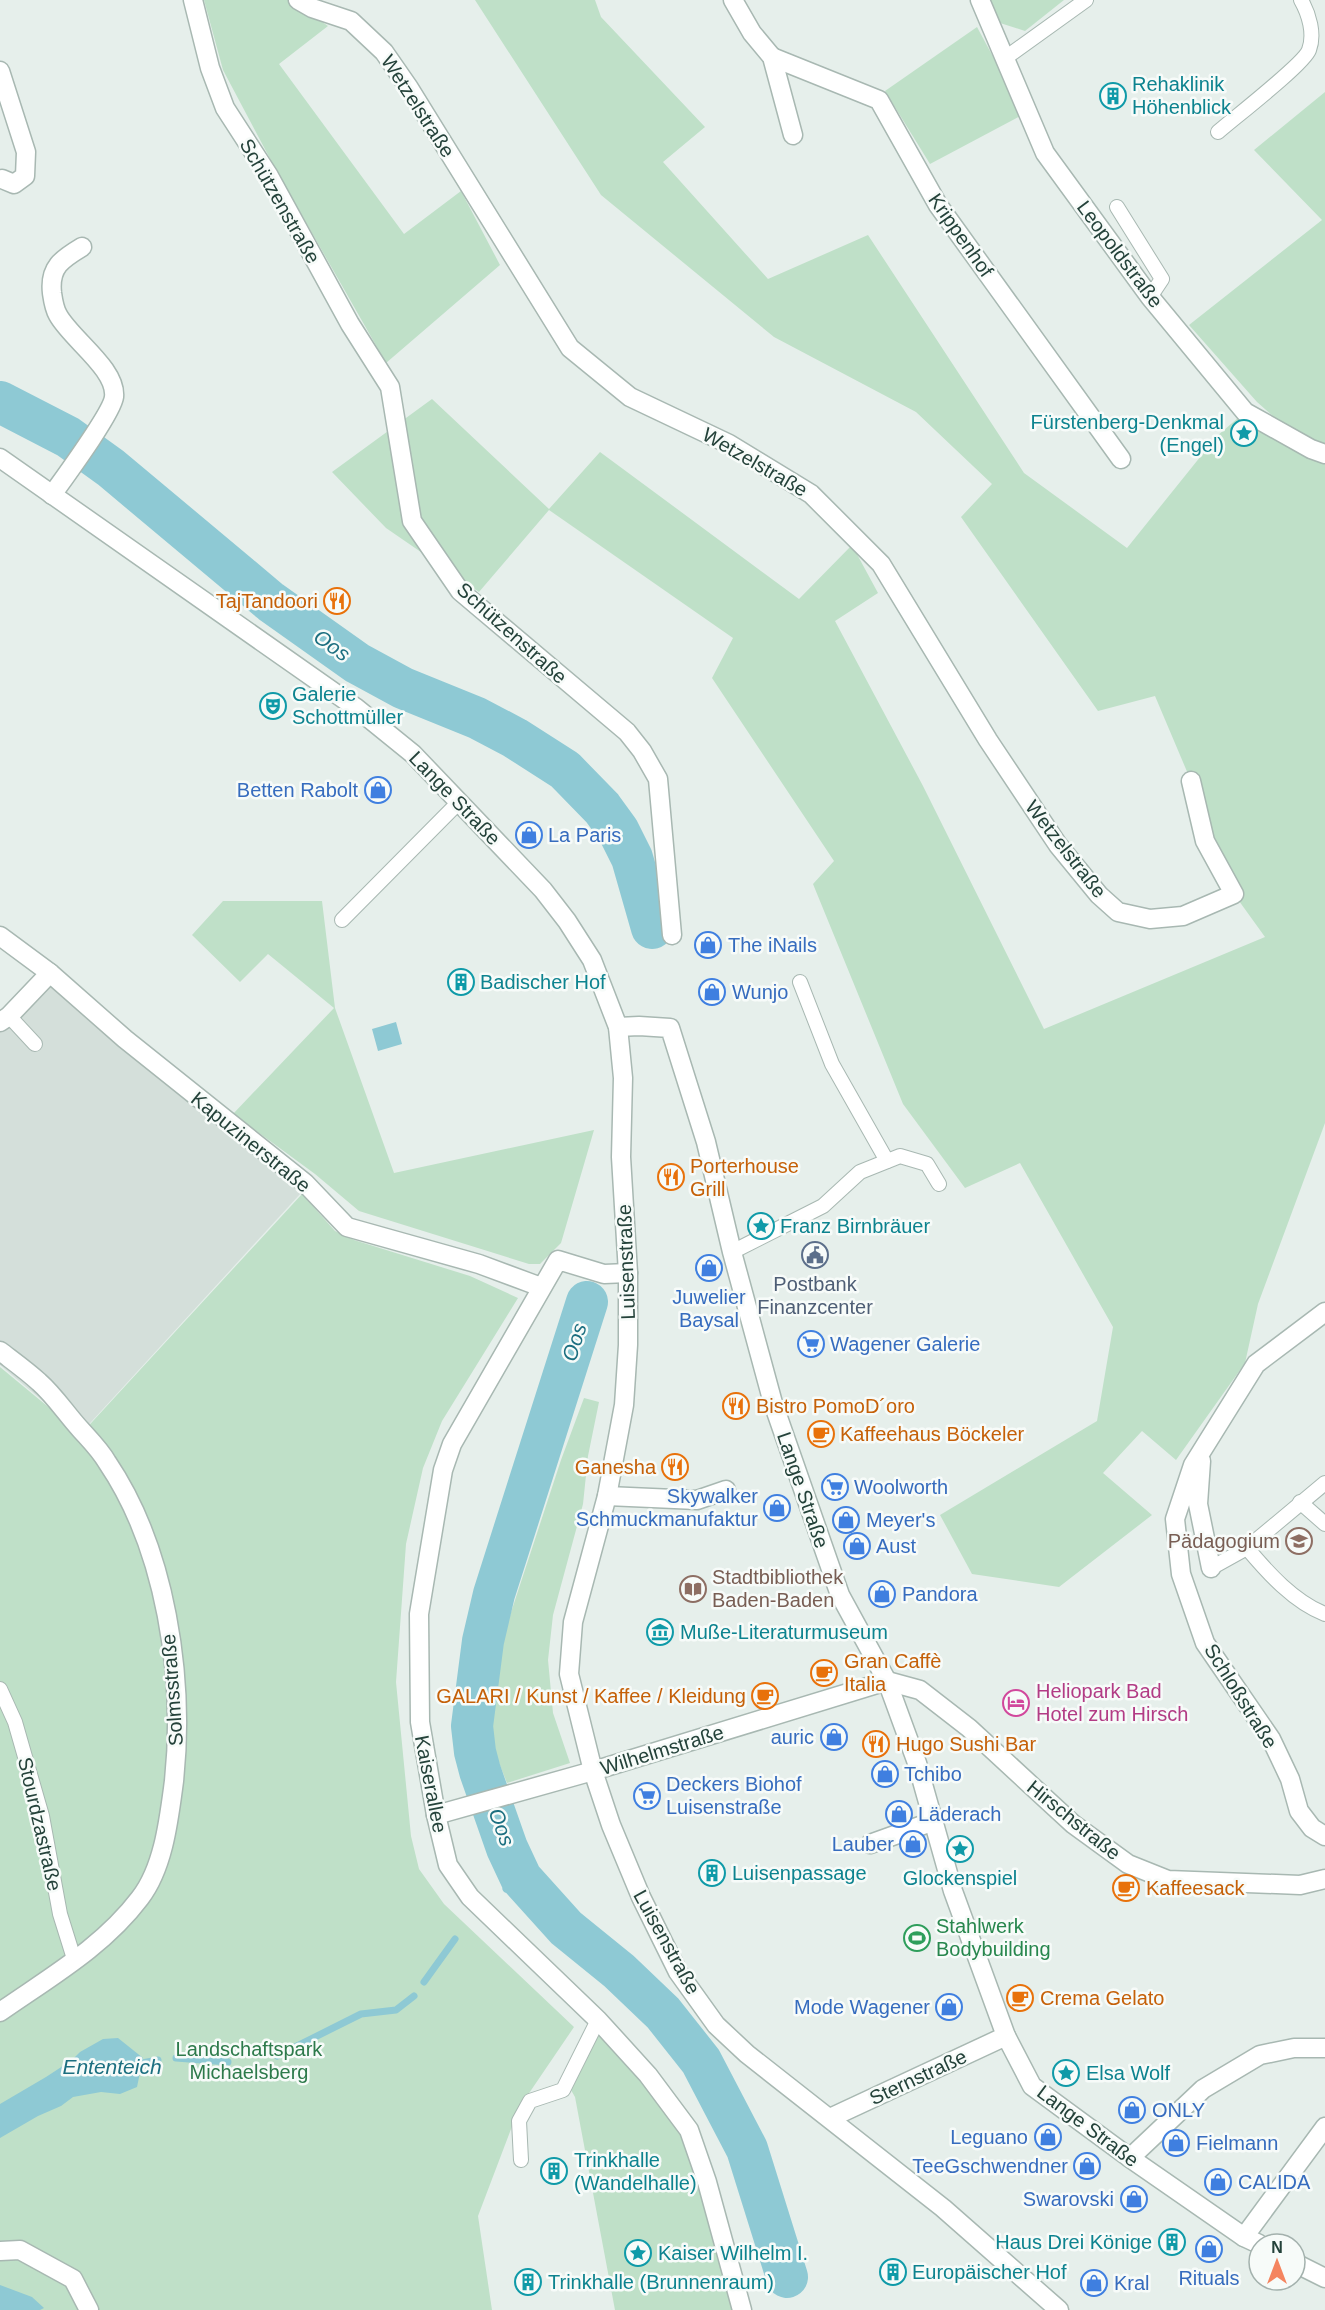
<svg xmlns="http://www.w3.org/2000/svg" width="1325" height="2310" viewBox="0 0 1325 2310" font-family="Helvetica,sans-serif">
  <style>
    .built { fill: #d4dfda }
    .green { fill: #bfe0c8 }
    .water { fill: #8ec9d4 }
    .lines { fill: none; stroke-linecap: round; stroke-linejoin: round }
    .stream { stroke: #8ec9d4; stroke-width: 7 }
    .river { stroke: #8ec9d4; stroke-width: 42 }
    .lane-casing { stroke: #a8b8b2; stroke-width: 16 }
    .street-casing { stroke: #a8b8b2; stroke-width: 21 }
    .lane { stroke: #fff; stroke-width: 14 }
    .street { stroke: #fff; stroke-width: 18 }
    .labels { text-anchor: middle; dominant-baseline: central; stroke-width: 5; stroke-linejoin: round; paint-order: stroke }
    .culture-label { font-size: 20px; fill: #0d838f; stroke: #f7fbf9; text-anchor: start }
    .street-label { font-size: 20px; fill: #24423a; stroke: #f7fbf9 }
    .food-label { font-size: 20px; fill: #c56008; stroke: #f7fbf9; text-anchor: start }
    .shop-label { font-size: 20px; fill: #366cbe; stroke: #f7fbf9; text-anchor: start }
    .service-label { font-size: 20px; fill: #4e5e75; stroke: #f7fbf9 }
    .education-label { font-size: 20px; fill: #785e54; stroke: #f7fbf9; text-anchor: end }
    .hotel-label { font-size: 20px; fill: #b23c85; stroke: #f7fbf9; text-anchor: start }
    .leisure-label { font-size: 20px; fill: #27864d; stroke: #f7fbf9; text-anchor: start }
    .park-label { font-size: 20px; fill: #2d7a4b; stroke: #f7fbf9 }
    .water-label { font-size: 21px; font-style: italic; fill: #1c6f80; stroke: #f7fbf9 }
  </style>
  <rect width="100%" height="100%" fill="#e6efeb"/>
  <polygon class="built" points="50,973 233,1114 301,1193 81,1433 0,1365 0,1019"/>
  <g class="green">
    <polygon points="204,0 290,0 328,26 279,64 404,234 461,191 500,265 386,363 275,168 223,70"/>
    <polygon points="475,0 595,0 601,17 705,127 663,162 768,279 868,235 1024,473 1127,548 1217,436 1245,412 1307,446 1257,402 1189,325 1322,220 1254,150 1325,92 1325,1123 1258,1304 1245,1363 1176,1460 1142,1431 1103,1473 1152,1515 1059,1587 972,1574 940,1515 1097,1421 1113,1327 1020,1163 965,1188 903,1104 813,884 834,861 712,678 733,638 549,510 479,592 386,528 332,472 432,399 549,509 600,452 799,599 852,545 878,593 835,621 923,786 1044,1029 1265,937 1234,894 1191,781 1155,696 1098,711 961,517 992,484 916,412 774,337 601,195"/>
    <polygon points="990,0 1064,0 1025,31 997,22"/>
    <polygon points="977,27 1024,114 930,164 885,91"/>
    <polygon points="223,901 322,901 335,1008 394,1173 594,1130 561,1243 540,1264 529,1264 359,1211 315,1174 233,1114 334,1008 268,954 240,982 192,935"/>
    <polygon points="302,1194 335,1231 354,1240 470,1276 518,1298 442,1421 423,1468 406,1544 396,1682 411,1836 419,1869 444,1904 574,2027 519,2108 478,2216 492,2310 0,2310 0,1367 81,1434"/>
    <polygon points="584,1398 599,1402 588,1456 583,1504 553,1615 548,1660 553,1713 570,1763 507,1783 490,1740 499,1649 561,1460"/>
    <polygon points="598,2020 689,2130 743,2310 615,2310 575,2097 567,2083"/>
  </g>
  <g class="water">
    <polygon points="396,1022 402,1044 378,1051 372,1029"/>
    <polygon points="118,2038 143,2058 137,2087 120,2094 101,2092 73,2097 61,2106 38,2116 0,2138 0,2104 46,2077 72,2060 80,2052 103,2039"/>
    <polygon points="0,2285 32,2297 44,2308 40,2310 0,2310"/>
  </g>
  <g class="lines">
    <g class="stream">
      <polyline points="506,1889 521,1878"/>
      <polyline points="424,1982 455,1939"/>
      <polyline points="277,2056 361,2014 396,2010 414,1996"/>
      <polyline points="176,2058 228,2062"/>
      <polyline points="142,2063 158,2060"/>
    </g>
    <g class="river">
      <polyline points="0,402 68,437 111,468 271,602 357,663 403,688 477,718 515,738 565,770 602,808 618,830 632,858 652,928"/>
      <polyline points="587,1302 494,1594 483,1641 472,1726 475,1752 480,1771 507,1848 521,1878 566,1928 619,1971 663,2013 701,2061 747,2149 787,2277"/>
    </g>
    <defs>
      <g id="lane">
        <polyline points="1004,59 1086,0"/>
        <path d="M1218 132C1234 118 1304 64 1309 50 1315 34 1309 14 1301 0"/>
        <polyline points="1117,207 1162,279 1150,297"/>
        <polyline points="342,920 460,801"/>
        <polyline points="800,982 832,1064 887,1161"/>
        <polyline points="9,1016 35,1044"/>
        <polyline points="732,1252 823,1206 860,1172 900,1156 927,1164 939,1184"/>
        <polyline points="1300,1502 1325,1524"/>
        <path d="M1247 1548C1268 1573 1294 1602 1325 1614"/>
        <polyline points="1211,1568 1247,1548 1325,1483"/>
        <polyline points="0,1689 15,1722 42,1816 60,1914 75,1962"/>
        <polyline points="521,2160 519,2121 530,2101 563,2090 598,2020"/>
      </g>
      <g id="street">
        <polyline points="193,0 210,68 225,108 269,176 350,324 390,387 412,521 460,591 627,732 642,751 658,779 672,935"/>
        <polyline points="298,0 312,8 351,21 384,52 409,88 570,348 630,397 729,444 811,494 881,564 988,740 1058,845 1099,895 1118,912 1150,919 1183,916 1234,894 1205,841 1191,781"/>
        <polyline points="733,0 752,33 772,57 793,135"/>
        <polyline points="980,0 1045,153 1150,297 1245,412 1311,449 1325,454"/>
        <polyline points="772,57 879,100 938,205 1121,459"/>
        <polyline points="0,71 26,152 25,176 14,184 2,179"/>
        <polyline points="0,458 355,707 413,754 543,890 567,921 592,960 618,1027 623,1078 621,1157 628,1273 628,1345 624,1405 607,1496 573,1622 569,1674 593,1771 611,1825 641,1897 678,1972 716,2025 747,2054 943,2208 1059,2310"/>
        <path d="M52 495C64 478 112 413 114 397 117 369 71 339 58 315 54 308 53 300 52 293 49 267 62 259 82 247"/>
        <polyline points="0,936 50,973 125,1039 305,1183 347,1227 479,1264 541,1287"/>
        <polyline points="0,1022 9,1016 50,973"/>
        <polyline points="618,1027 639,1026 670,1028 706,1142 732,1252 773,1403 840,1595 887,1681 917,1763 953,1891 1006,2036 1032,2086 1130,2158 1244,2237 1259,2244"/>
        <polyline points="628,1273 604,1274 558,1260 452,1444 443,1470 419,1614 420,1722 436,1815 448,1865 470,1897 598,2020 648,2075 689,2130 707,2182 742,2310"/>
        <polyline points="1325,1312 1256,1364 1193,1465 1175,1519 1181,1574 1205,1643 1271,1739 1290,1779 1299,1811 1312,1828 1325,1836"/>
        <path d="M0 1351C13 1361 27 1371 39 1382 55 1396 67 1415 81 1430 90 1440 100 1450 107 1462 166 1549 185 1677 174 1781 169 1818 164 1867 140 1898 103 1947 50 1977 0 2012"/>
        <polyline points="1201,1461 1198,1504 1211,1568"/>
        <polyline points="607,1496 697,1500 726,1490"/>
        <polyline points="436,1815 593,1771 887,1681 920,1690 969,1728 1073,1824 1128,1864 1168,1880 1300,1885 1325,1879"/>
        <polyline points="870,1844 934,1821"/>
        <polyline points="830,2118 1006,2036"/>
        <polyline points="1130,2158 1203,2089 1260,2055 1294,2048 1325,2048"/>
        <polyline points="1244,2237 1325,2127"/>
        <polyline points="0,2251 20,2250 73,2279 89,2310"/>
        <polyline points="1295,2263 1325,2278"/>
      </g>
    </defs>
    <use href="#lane" class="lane-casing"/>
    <use href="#street" class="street-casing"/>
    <use href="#lane" class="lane"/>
    <use href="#street" class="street"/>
  </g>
  <defs>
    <symbol id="building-ring" viewBox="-11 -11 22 22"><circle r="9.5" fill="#f7fbf9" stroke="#0f9aa8" stroke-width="1.5"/><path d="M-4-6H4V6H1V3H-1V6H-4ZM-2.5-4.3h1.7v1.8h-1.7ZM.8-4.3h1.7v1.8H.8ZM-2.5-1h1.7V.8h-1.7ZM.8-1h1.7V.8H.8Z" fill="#0f9aa8"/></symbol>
    <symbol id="sight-ring" viewBox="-11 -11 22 22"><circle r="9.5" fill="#f7fbf9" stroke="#0f9aa8" stroke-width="1.5"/><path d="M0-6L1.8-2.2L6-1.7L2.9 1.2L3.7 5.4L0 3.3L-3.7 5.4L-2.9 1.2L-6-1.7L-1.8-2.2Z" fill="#0f9aa8"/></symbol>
    <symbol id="restaurant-ring" viewBox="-11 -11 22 22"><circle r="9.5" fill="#f7fbf9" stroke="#e8710a" stroke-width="1.5"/><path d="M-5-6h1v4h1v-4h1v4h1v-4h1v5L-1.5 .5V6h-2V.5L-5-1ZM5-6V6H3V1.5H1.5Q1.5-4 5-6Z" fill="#e8710a"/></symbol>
    <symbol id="theatre-ring" viewBox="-11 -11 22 22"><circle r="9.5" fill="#f7fbf9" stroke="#0f9aa8" stroke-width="1.5"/><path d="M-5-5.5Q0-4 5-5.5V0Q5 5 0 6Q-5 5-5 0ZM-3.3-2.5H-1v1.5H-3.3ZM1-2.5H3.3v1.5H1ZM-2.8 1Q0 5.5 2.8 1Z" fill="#0f9aa8"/></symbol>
    <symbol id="shop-ring" viewBox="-11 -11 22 22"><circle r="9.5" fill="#f7fbf9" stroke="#3f7fe0" stroke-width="1.5"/><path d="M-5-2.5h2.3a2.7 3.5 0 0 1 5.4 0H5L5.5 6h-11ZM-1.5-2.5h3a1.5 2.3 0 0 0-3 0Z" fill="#3f7fe0"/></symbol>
    <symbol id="civic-ring" viewBox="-11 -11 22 22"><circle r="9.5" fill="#f7fbf9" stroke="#5c6f8a" stroke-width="1.5"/><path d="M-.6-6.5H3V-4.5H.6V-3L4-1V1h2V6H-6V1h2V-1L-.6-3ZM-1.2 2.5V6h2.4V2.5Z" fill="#5c6f8a"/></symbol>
    <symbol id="supermarket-ring" viewBox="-11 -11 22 22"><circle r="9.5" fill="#f7fbf9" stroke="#3f7fe0" stroke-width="1.5"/><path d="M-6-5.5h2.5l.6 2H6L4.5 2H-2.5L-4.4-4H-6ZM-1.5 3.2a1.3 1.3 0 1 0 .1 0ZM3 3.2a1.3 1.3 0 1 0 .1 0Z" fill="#3f7fe0"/></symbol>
    <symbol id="cafe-ring" viewBox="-11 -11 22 22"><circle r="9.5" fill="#f7fbf9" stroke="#e8710a" stroke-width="1.5"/><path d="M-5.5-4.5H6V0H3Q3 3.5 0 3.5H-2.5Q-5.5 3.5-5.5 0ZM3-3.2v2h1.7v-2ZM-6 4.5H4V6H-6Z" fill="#e8710a"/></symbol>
    <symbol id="school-ring" viewBox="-11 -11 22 22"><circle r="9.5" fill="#f7fbf9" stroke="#8d6e63" stroke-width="1.5"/><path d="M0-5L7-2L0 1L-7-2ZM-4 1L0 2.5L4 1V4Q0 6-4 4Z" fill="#8d6e63"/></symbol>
    <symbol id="library-ring" viewBox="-11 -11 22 22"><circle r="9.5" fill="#f7fbf9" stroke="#8d6e63" stroke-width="1.5"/><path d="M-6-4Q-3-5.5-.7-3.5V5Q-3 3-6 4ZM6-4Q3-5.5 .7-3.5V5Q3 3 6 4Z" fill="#8d6e63"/></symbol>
    <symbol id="museum-ring" viewBox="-11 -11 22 22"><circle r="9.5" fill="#f7fbf9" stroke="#0f9aa8" stroke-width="1.5"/><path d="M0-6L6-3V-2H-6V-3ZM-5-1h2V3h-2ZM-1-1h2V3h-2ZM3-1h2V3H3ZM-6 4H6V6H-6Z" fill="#0f9aa8"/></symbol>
    <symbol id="hotel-ring" viewBox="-11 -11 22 22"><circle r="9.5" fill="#f7fbf9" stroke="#d1479c" stroke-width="1.5"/><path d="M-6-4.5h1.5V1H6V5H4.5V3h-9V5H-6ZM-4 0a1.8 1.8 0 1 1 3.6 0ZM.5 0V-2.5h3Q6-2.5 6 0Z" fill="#d1479c"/></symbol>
    <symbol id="stadium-ring" viewBox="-11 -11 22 22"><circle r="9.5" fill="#f7fbf9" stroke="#2e9e5b" stroke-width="1.5"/><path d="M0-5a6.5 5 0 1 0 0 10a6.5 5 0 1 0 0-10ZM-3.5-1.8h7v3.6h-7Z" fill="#2e9e5b"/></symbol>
  </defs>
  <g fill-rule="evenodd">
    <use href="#building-ring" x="1098" y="81" width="30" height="30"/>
    <use href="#sight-ring" x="1229" y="418" width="30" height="30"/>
    <use href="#restaurant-ring" x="322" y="586" width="30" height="30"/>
    <use href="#theatre-ring" x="258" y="691" width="30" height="30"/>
    <use href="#shop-ring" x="363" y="775" width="30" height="30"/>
    <use href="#shop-ring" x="514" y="820" width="30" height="30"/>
    <use href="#shop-ring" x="693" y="930" width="30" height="30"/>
    <use href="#building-ring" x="446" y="967" width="30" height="30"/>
    <use href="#shop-ring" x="697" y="977" width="30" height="30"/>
    <use href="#restaurant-ring" x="656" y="1162" width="30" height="30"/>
    <use href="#sight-ring" x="746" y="1211" width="30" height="30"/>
    <use href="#civic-ring" x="800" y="1240" width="30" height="30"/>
    <use href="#shop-ring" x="694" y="1253" width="30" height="30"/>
    <use href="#supermarket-ring" x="796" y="1329" width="30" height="30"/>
    <use href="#restaurant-ring" x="721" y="1391" width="30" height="30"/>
    <use href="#cafe-ring" x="806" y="1419" width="30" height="30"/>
    <use href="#restaurant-ring" x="660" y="1452" width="30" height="30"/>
    <use href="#supermarket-ring" x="820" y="1472" width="30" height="30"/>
    <use href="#shop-ring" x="762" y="1493" width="30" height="30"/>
    <use href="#shop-ring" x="831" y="1505" width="30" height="30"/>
    <use href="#school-ring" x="1284" y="1526" width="30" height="30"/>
    <use href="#shop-ring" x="842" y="1531" width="30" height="30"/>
    <use href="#library-ring" x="678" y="1574" width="30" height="30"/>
    <use href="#shop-ring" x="867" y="1579" width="30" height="30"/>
    <use href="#museum-ring" x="645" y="1617" width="30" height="30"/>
    <use href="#cafe-ring" x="809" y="1658" width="30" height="30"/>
    <use href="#cafe-ring" x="750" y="1681" width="30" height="30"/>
    <use href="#hotel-ring" x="1001" y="1688" width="30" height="30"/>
    <use href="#shop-ring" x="819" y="1722" width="30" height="30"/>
    <use href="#restaurant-ring" x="861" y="1729" width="30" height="30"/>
    <use href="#shop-ring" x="870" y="1759" width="30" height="30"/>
    <use href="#supermarket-ring" x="632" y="1781" width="30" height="30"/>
    <use href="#shop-ring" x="884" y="1799" width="30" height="30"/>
    <use href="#shop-ring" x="898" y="1829" width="30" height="30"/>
    <use href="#sight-ring" x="945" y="1834" width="30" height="30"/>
    <use href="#building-ring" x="697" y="1858" width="30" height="30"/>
    <use href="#cafe-ring" x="1111" y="1873" width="30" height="30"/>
    <use href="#stadium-ring" x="902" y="1923" width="30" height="30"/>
    <use href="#cafe-ring" x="1005" y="1983" width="30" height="30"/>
    <use href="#shop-ring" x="934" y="1992" width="30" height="30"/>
    <use href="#sight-ring" x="1051" y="2058" width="30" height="30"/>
    <use href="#shop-ring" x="1117" y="2095" width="30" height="30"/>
    <use href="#shop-ring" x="1033" y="2122" width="30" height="30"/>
    <use href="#shop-ring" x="1161" y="2128" width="30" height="30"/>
    <use href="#shop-ring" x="1072" y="2151" width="30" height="30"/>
    <use href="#building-ring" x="539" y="2156" width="30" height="30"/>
    <use href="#shop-ring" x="1203" y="2167" width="30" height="30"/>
    <use href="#shop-ring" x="1119" y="2184" width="30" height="30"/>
    <use href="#building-ring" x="1157" y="2227" width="30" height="30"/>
    <use href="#shop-ring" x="1194" y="2234" width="30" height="30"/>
    <use href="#sight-ring" x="623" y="2238" width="30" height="30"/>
    <use href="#building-ring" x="878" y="2257" width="30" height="30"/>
    <use href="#building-ring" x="513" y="2267" width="30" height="30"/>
    <use href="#shop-ring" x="1079" y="2268" width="30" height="30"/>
  </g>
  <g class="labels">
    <g class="culture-label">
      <text x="1132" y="84">Rehaklinik<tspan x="1132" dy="23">Höhenblick</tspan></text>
      <text x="1224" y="422" text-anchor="end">Fürstenberg-Denkmal<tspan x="1224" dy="23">(Engel)</tspan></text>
      <text x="292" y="694">Galerie<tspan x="292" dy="23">Schottmüller</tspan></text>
      <text x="480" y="982">Badischer Hof</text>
      <text x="780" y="1226">Franz Birnbräuer</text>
      <text x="680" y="1632">Muße-Literaturmuseum</text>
      <text x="732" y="1873">Luisenpassage</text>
      <text x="960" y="1878" text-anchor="middle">Glockenspiel</text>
      <text x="1086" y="2073">Elsa Wolf</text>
      <text x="574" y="2160">Trinkhalle<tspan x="574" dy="23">(Wandelhalle)</tspan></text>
      <text x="1152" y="2242" text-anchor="end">Haus Drei Könige</text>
      <text x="658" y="2253">Kaiser Wilhelm I.</text>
      <text x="912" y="2272">Europäischer Hof</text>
      <text x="548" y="2282">Trinkhalle (Brunnenraum)</text>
    </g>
    <g class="street-label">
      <text transform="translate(418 106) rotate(57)">Wetzelstraße</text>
      <text transform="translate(280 201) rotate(60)">Schützenstraße</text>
      <text transform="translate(961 235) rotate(55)">Krippenhof</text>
      <text transform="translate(1120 254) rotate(53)">Leopoldstraße</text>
      <text transform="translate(755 462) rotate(30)">Wetzelstraße</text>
      <text transform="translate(512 633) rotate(42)">Schützenstraße</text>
      <text transform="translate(455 798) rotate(46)">Lange Straße</text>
      <text transform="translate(1066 849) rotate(52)">Wetzelstraße</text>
      <text transform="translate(251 1142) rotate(39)">Kapuzinerstraße</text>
      <text transform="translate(626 1262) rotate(-92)">Luisenstraße</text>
      <text transform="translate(803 1490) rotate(71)">Lange Straße</text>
      <text transform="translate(172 1690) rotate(-94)">Solmsstraße</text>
      <text transform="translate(1241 1696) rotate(58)">Schloßstraße</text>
      <text transform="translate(662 1750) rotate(-17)">Wilhelmstraße</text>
      <text transform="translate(431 1784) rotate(79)">Kaiserallee</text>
      <text transform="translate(1074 1820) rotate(39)">Hirschstraße</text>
      <text transform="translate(40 1824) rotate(77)">Stourdzastraße</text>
      <text transform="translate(667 1942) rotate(61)">Luisenstraße</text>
      <text transform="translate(918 2077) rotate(-25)">Sternstraße</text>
      <text transform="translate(1088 2126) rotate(37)">Lange Straße</text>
    </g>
    <g class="food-label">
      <text x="318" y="601" text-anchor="end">TajTandoori</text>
      <text x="690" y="1166">Porterhouse<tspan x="690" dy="23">Grill</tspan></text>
      <text x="756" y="1406">Bistro PomoD´oro</text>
      <text x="840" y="1434">Kaffeehaus Böckeler</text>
      <text x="656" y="1467" text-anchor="end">Ganesha</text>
      <text x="844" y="1661">Gran Caffè<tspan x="844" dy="23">Italia</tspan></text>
      <text x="746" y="1696" text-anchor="end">GALARI / Kunst / Kaffee / Kleidung</text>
      <text x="896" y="1744">Hugo Sushi Bar</text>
      <text x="1146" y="1888">Kaffeesack</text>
      <text x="1040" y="1998">Crema Gelato</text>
    </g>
    <g class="shop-label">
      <text x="358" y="790" text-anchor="end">Betten Rabolt</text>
      <text x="548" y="835">La Paris</text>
      <text x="728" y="945">The iNails</text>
      <text x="732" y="992">Wunjo</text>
      <text x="709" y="1297" text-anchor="middle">Juwelier<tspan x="709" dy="23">Baysal</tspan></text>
      <text x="830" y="1344">Wagener Galerie</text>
      <text x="854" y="1487">Woolworth</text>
      <text x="758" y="1496" text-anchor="end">Skywalker<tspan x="758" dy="23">Schmuckmanufaktur</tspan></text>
      <text x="866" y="1520">Meyer's</text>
      <text x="876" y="1546">Aust</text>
      <text x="902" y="1594">Pandora</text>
      <text x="814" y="1737" text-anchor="end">auric</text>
      <text x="904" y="1774">Tchibo</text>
      <text x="666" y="1784">Deckers Biohof<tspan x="666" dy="23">Luisenstraße</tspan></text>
      <text x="918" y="1814">Läderach</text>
      <text x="894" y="1844" text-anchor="end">Lauber</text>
      <text x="930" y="2007" text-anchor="end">Mode Wagener</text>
      <text x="1152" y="2110">ONLY</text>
      <text x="1028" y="2137" text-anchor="end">Leguano</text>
      <text x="1196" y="2143">Fielmann</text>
      <text x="1068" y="2166" text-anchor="end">TeeGschwendner</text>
      <text x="1238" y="2182">CALIDA</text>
      <text x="1114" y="2199" text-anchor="end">Swarovski</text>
      <text x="1209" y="2278" text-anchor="middle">Rituals</text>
      <text x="1114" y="2283">Kral</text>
    </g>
    <g class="service-label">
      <text x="815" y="1284">Postbank<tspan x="815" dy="23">Finanzcenter</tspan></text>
    </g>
    <g class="education-label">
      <text x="1280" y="1541">Pädagogium</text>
      <text x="712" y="1577" text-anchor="start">Stadtbibliothek<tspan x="712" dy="23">Baden-Baden</tspan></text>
    </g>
    <g class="hotel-label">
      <text x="1036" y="1691">Heliopark Bad<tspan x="1036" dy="23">Hotel zum Hirsch</tspan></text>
    </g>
    <g class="leisure-label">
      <text x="936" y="1926">Stahlwerk<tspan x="936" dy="23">Bodybuilding</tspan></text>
    </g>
    <g class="park-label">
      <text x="249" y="2049">Landschaftspark<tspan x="249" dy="23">Michaelsberg</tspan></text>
    </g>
    <g class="water-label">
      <text transform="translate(332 645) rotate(35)">Oos</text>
      <text transform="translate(574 1342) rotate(-72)">Oos</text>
      <text transform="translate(502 1827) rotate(70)">Oos</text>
      <text x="112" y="2066">Ententeich</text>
    </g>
  </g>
  <g transform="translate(1277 2262)"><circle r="28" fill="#f7fbf9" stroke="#a3b1ad" stroke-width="1.5"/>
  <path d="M0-4.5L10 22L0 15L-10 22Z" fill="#f4845f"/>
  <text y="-9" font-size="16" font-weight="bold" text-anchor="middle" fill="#24423a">N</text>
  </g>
</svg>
